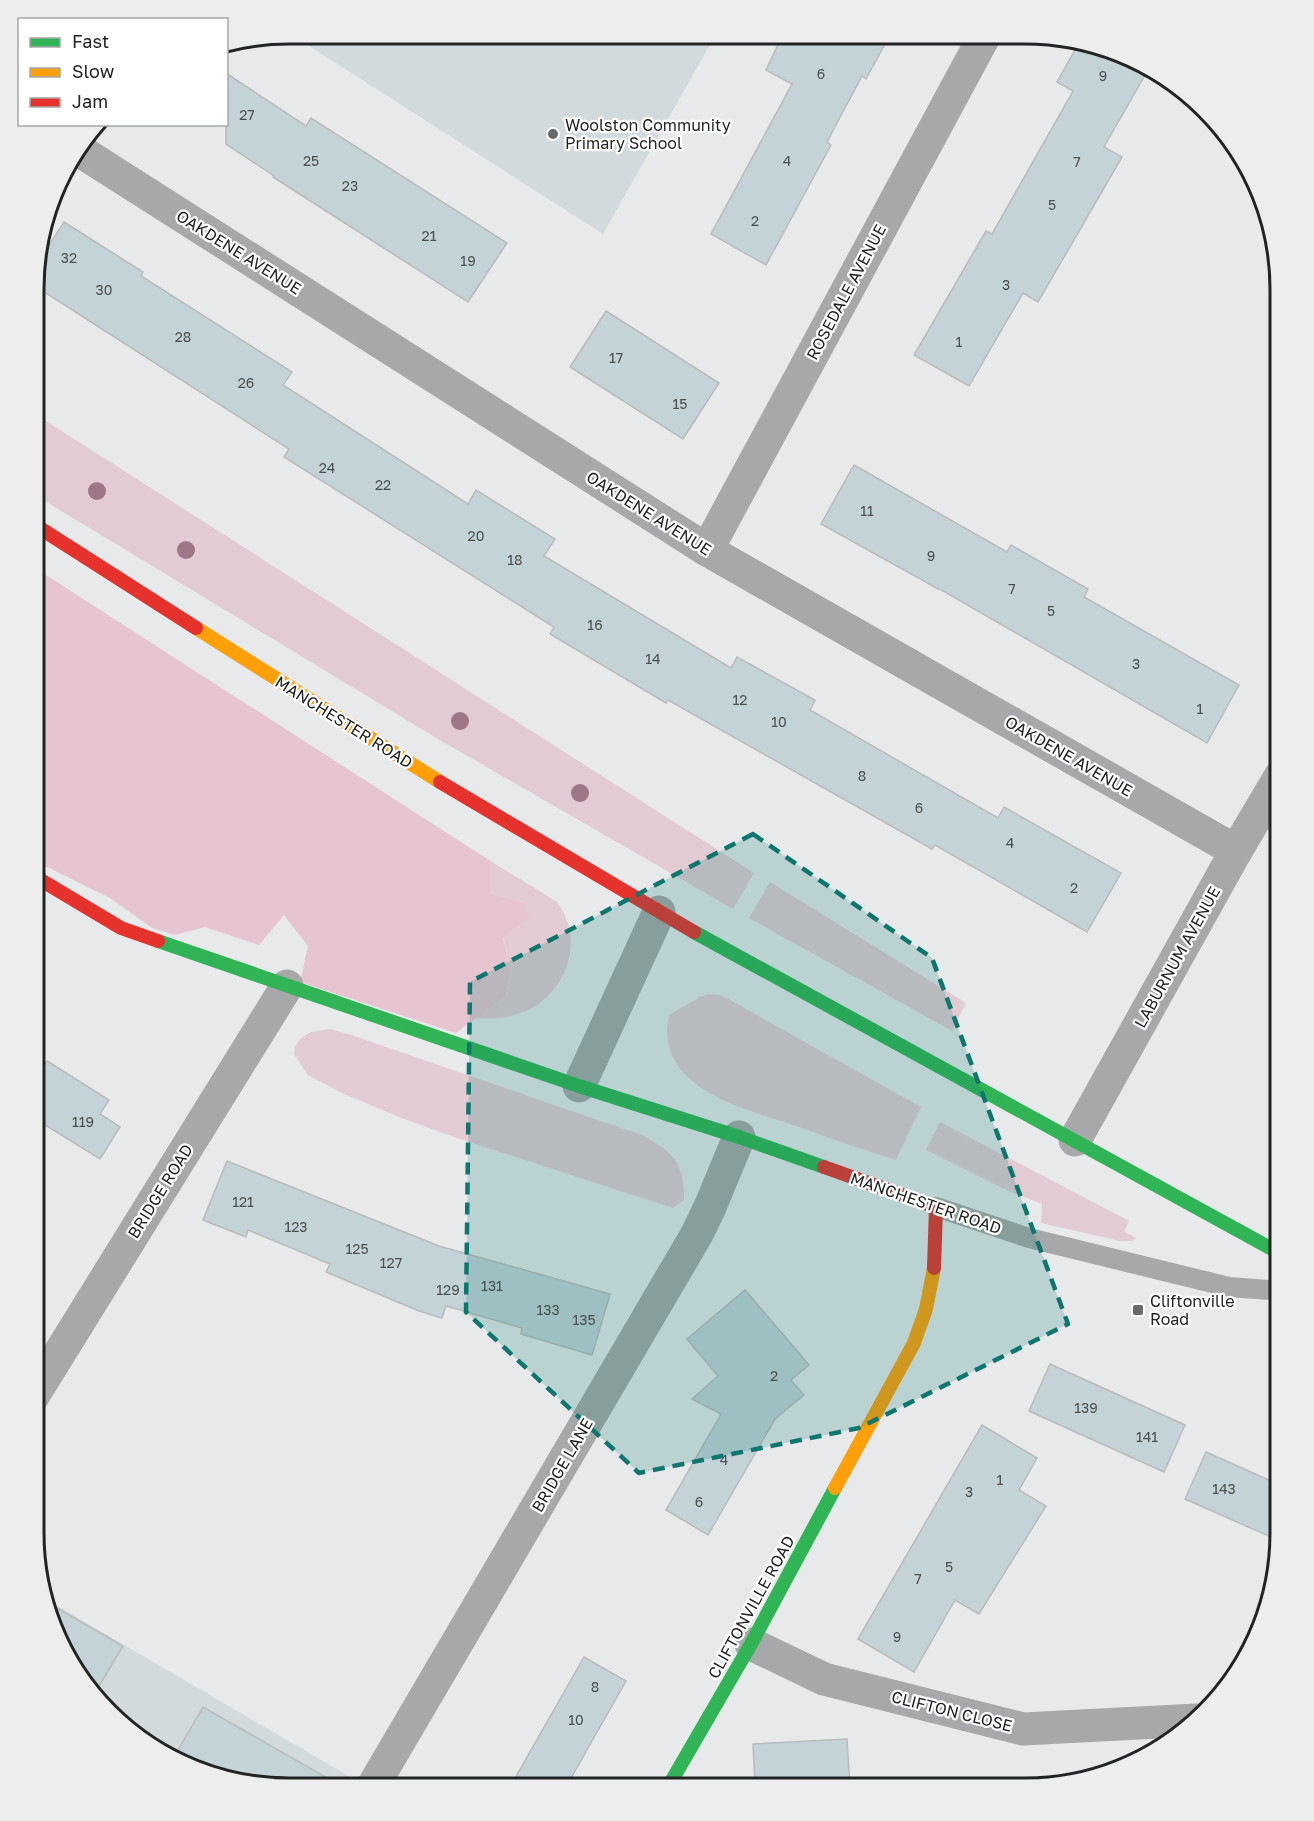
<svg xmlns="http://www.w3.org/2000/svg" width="1314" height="1821" viewBox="0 0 1314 1821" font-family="'Golos Text',sans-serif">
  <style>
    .built { fill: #d3dadd }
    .green { fill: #e2cbd2 }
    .forest { fill: #e6c5d0 }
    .building { fill: #c4d3d7; stroke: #babbbc; stroke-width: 1.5 }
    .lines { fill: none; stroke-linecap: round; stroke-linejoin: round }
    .lane { stroke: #a7a8a9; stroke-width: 20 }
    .street { stroke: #a7a8a9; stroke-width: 33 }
    .fast { stroke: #30b455; stroke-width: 14 }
    .slow { stroke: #ff9f0a; stroke-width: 14 }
    .jam { stroke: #e5322d; stroke-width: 14 }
    .tree { fill: #9d7787 }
    .marked { fill: #0f766e; fill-opacity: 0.2; stroke: #0f766e; stroke-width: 4.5; stroke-dasharray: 12 8; stroke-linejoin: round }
    .poi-dot { fill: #67696a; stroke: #fff; stroke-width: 2 }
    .labels { text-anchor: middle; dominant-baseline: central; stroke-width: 4.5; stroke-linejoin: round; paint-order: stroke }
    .number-label { font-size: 14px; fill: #4a5051 }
    .poi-label { font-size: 16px; fill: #222424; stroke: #fff; text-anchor: start }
    .street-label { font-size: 16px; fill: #222424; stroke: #fff }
    .rim { fill: none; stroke: #222424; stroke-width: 3 }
  </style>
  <rect width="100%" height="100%" fill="#e7e9eb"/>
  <g class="built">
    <polygon points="289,33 716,34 603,234"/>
    <polygon points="49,1601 364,1785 256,1786 146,1745 96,1701 59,1645"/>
  </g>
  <g class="green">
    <polygon points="35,414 754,873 733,909 438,739 35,495"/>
    <path d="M489 860 557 902C583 936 570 985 534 1007 516 1017 496 1020 476 1018L506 996 511 969 503 936 522 902 489 893Z"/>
    <polygon points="770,882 966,1003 952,1031 749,918"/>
    <path d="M709 994 719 995 730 1000 921 1107 896 1160C862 1149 829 1138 796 1126 745 1109 653 1088 669 1015L700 997Z"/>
    <path d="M330 1029 351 1035 644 1136C675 1153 684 1164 684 1200L673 1208 457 1138 396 1116 342 1093 308 1075 294 1054 295 1047 300 1039 311 1032Z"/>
    <polygon points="940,1122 1129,1221 1124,1231 1136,1238 1132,1241 1120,1241 1041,1223 1042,1204 1004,1189 926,1150"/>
  </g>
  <polygon class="forest" points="35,568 489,860 490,893 522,902 529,918 503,937 511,969 506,996 456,1033 300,982 308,946 284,915 259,945 205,927 175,935 152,928 110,898 47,867 34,867"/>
  <g class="building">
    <polygon points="783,34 890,35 866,79 862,76 827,142 831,145 766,265 711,234 792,84 766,70"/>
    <polygon points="1080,41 1123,52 1149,68 1104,147 1122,157 1038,302 1023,293 969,386 914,355 986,231 992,234 1073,91 1057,82"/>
    <polygon points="226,73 306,126 311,118 507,243 468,302 273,177 274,176 226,144"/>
    <polygon points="64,222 143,272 141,276 292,372 283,385 468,504 476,490 555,539 544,556 731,668 737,657 815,700 810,710 998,818 1004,807 1121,873 1087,932 935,845 932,849 668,700 666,703 550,634 554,627 284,457 289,449 35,286 35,267"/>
    <polygon points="606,311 719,383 683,439 570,367"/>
    <polygon points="854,465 1007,552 1011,545 1088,589 1084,597 1239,685 1207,743 938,588 938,589 821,524"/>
    <polygon points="47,1061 109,1100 100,1114 120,1127 100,1159 34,1118 34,1083"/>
    <polygon points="227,1161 439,1246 610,1294 592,1355 521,1334 522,1328 446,1306 442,1318 419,1311 326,1272 330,1264 248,1230 246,1237 203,1220"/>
    <polygon points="745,1290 809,1365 791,1380 804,1395 775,1419 708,1535 666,1510 721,1414 692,1399 718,1376 687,1339"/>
    <polygon points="1050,1364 1185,1425 1164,1472 1029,1411"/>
    <polygon points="982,1425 1037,1458 1019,1490 1046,1506 979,1614 955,1600 914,1672 858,1639"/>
    <polygon points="1206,1452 1280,1485 1280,1541 1185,1499"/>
    <polygon points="50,1604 123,1646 93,1696 59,1645"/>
    <polygon points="584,1657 626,1681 566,1787 510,1787"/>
    <polygon points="203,1707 341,1786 256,1786 175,1755"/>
    <polygon points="847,1739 850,1788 755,1787 753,1744"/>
  </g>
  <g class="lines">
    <polyline class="lane" points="936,1207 1029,1238 1229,1287 1281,1291"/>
    <g class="street">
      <polyline points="77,149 707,550 1236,851"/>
      <polyline points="707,550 985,35"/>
      <polyline points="579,1086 659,912"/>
      <polyline points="1075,1140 1236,851 1281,775"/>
      <polyline points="33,1396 287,986"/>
      <polyline points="751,1644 824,1679 1023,1729 1197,1720"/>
      <polyline points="373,1786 697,1234 710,1207 739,1137"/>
    </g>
    <g class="fast">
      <polyline points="694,932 1281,1254"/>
      <polyline points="158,941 579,1086 739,1137 824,1167"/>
      <polyline points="668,1787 751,1644 835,1488"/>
    </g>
    <g class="slow">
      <polyline points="196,628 440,782"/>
      <polyline points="835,1488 914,1343 926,1309 934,1268"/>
    </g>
    <g class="jam">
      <polyline points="35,525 196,628"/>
      <polyline points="440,782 694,932"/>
      <polyline points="34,876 121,928 158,941"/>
      <polyline points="824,1167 936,1207 934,1268"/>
    </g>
  </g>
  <g class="tree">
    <circle cx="97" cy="491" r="9"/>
    <circle cx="186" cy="550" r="9"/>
    <circle cx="460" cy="721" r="9"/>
    <circle cx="580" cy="793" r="9"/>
  </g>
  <path class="marked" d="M753 834 932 958 1068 1324 859 1428 639 1473 466 1312 470 982Z"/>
  <g class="poi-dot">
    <circle cx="553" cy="134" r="6"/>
    <rect x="1132" y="1304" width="12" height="12" rx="3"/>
  </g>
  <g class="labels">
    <g class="number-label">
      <text x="821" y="73">6</text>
      <text x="1103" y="75">9</text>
      <text x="247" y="114">27</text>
      <text x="311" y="160">25</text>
      <text x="787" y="160">4</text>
      <text x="1077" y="161">7</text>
      <text x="350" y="185">23</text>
      <text x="1052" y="204">5</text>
      <text x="755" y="220">2</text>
      <text x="429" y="235">21</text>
      <text x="69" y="257">32</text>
      <text x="468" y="260">19</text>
      <text x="1006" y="284">3</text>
      <text x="104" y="289">30</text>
      <text x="183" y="336">28</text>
      <text x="959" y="341">1</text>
      <text x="616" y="357">17</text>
      <text x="246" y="382">26</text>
      <text x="680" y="403">15</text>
      <text x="327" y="467">24</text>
      <text x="383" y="484">22</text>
      <text x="867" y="510">11</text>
      <text x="476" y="535">20</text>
      <text x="931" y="555">9</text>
      <text x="515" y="559">18</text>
      <text x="1012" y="588">7</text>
      <text x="1051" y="610">5</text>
      <text x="595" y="624">16</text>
      <text x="653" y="658">14</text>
      <text x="1136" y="663">3</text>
      <text x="740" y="699">12</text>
      <text x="1200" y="708">1</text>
      <text x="779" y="721">10</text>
      <text x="862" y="775">8</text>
      <text x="919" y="807">6</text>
      <text x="1010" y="842">4</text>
      <text x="1074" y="887">2</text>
      <text x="83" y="1121">119</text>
      <text x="243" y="1201">121</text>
      <text x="296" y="1226">123</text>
      <text x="357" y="1248">125</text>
      <text x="391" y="1262">127</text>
      <text x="492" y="1285">131</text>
      <text x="448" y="1289">129</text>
      <text x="548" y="1309">133</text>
      <text x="584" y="1319">135</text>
      <text x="774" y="1375">2</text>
      <text x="1086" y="1407">139</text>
      <text x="1147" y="1436">141</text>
      <text x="724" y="1459">4</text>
      <text x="1000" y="1479">1</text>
      <text x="1224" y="1488">143</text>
      <text x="969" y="1491">3</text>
      <text x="699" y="1501">6</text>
      <text x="949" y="1566">5</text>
      <text x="918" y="1578">7</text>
      <text x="897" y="1636">9</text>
      <text x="595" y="1686">8</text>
      <text x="576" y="1719">10</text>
    </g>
    <g class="poi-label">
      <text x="565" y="125">Woolston Community<tspan x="565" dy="18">Primary School</tspan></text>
      <text x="1150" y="1301">Cliftonville<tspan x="1150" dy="18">Road</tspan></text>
    </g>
    <g class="street-label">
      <text transform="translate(239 252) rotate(32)">OAKDENE AVENUE</text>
      <text transform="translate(846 292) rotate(-62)">ROSEDALE AVENUE</text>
      <text transform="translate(649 513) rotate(32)">OAKDENE AVENUE</text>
      <text transform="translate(344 722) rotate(32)">MANCHESTER ROAD</text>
      <text transform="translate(1069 756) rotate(30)">OAKDENE AVENUE</text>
      <text transform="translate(1177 957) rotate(-61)">LABURNUM AVENUE</text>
      <text transform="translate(160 1191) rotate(-58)">BRIDGE ROAD</text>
      <text transform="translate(926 1203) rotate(19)">MANCHESTER ROAD</text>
      <text transform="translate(562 1465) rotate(-60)">BRIDGE LANE</text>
      <text transform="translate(751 1607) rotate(-61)">CLIFTONVILLE ROAD</text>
      <text transform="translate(952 1711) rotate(14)">CLIFTON CLOSE</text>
    </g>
  </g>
  <path d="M0 0H1314V1821H0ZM289 44H1025A245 245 0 0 1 1270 289V1533A245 245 0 0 1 1025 1778H289A245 245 0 0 1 44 1533V289A245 245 0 0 1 289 44Z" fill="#ededed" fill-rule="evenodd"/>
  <path class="rim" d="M289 44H1025A245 245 0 0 1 1270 289V1533A245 245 0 0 1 1025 1778H289A245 245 0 0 1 44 1533V289A245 245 0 0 1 289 44Z"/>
  <rect x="18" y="18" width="210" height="108" fill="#ffffff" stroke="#a7a7a7" stroke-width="1.5"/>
  <rect x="30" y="38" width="30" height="9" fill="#30b455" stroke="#a7a7a7" stroke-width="1.5"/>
  <text x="72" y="48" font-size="18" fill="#222424">Fast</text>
  <rect x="30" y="68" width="30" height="9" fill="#ff9f0a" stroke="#a7a7a7" stroke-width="1.5"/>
  <text x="72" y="78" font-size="18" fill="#222424">Slow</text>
  <rect x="30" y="98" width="30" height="9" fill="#e5322d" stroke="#a7a7a7" stroke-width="1.5"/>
  <text x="72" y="108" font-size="18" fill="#222424">Jam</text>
</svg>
